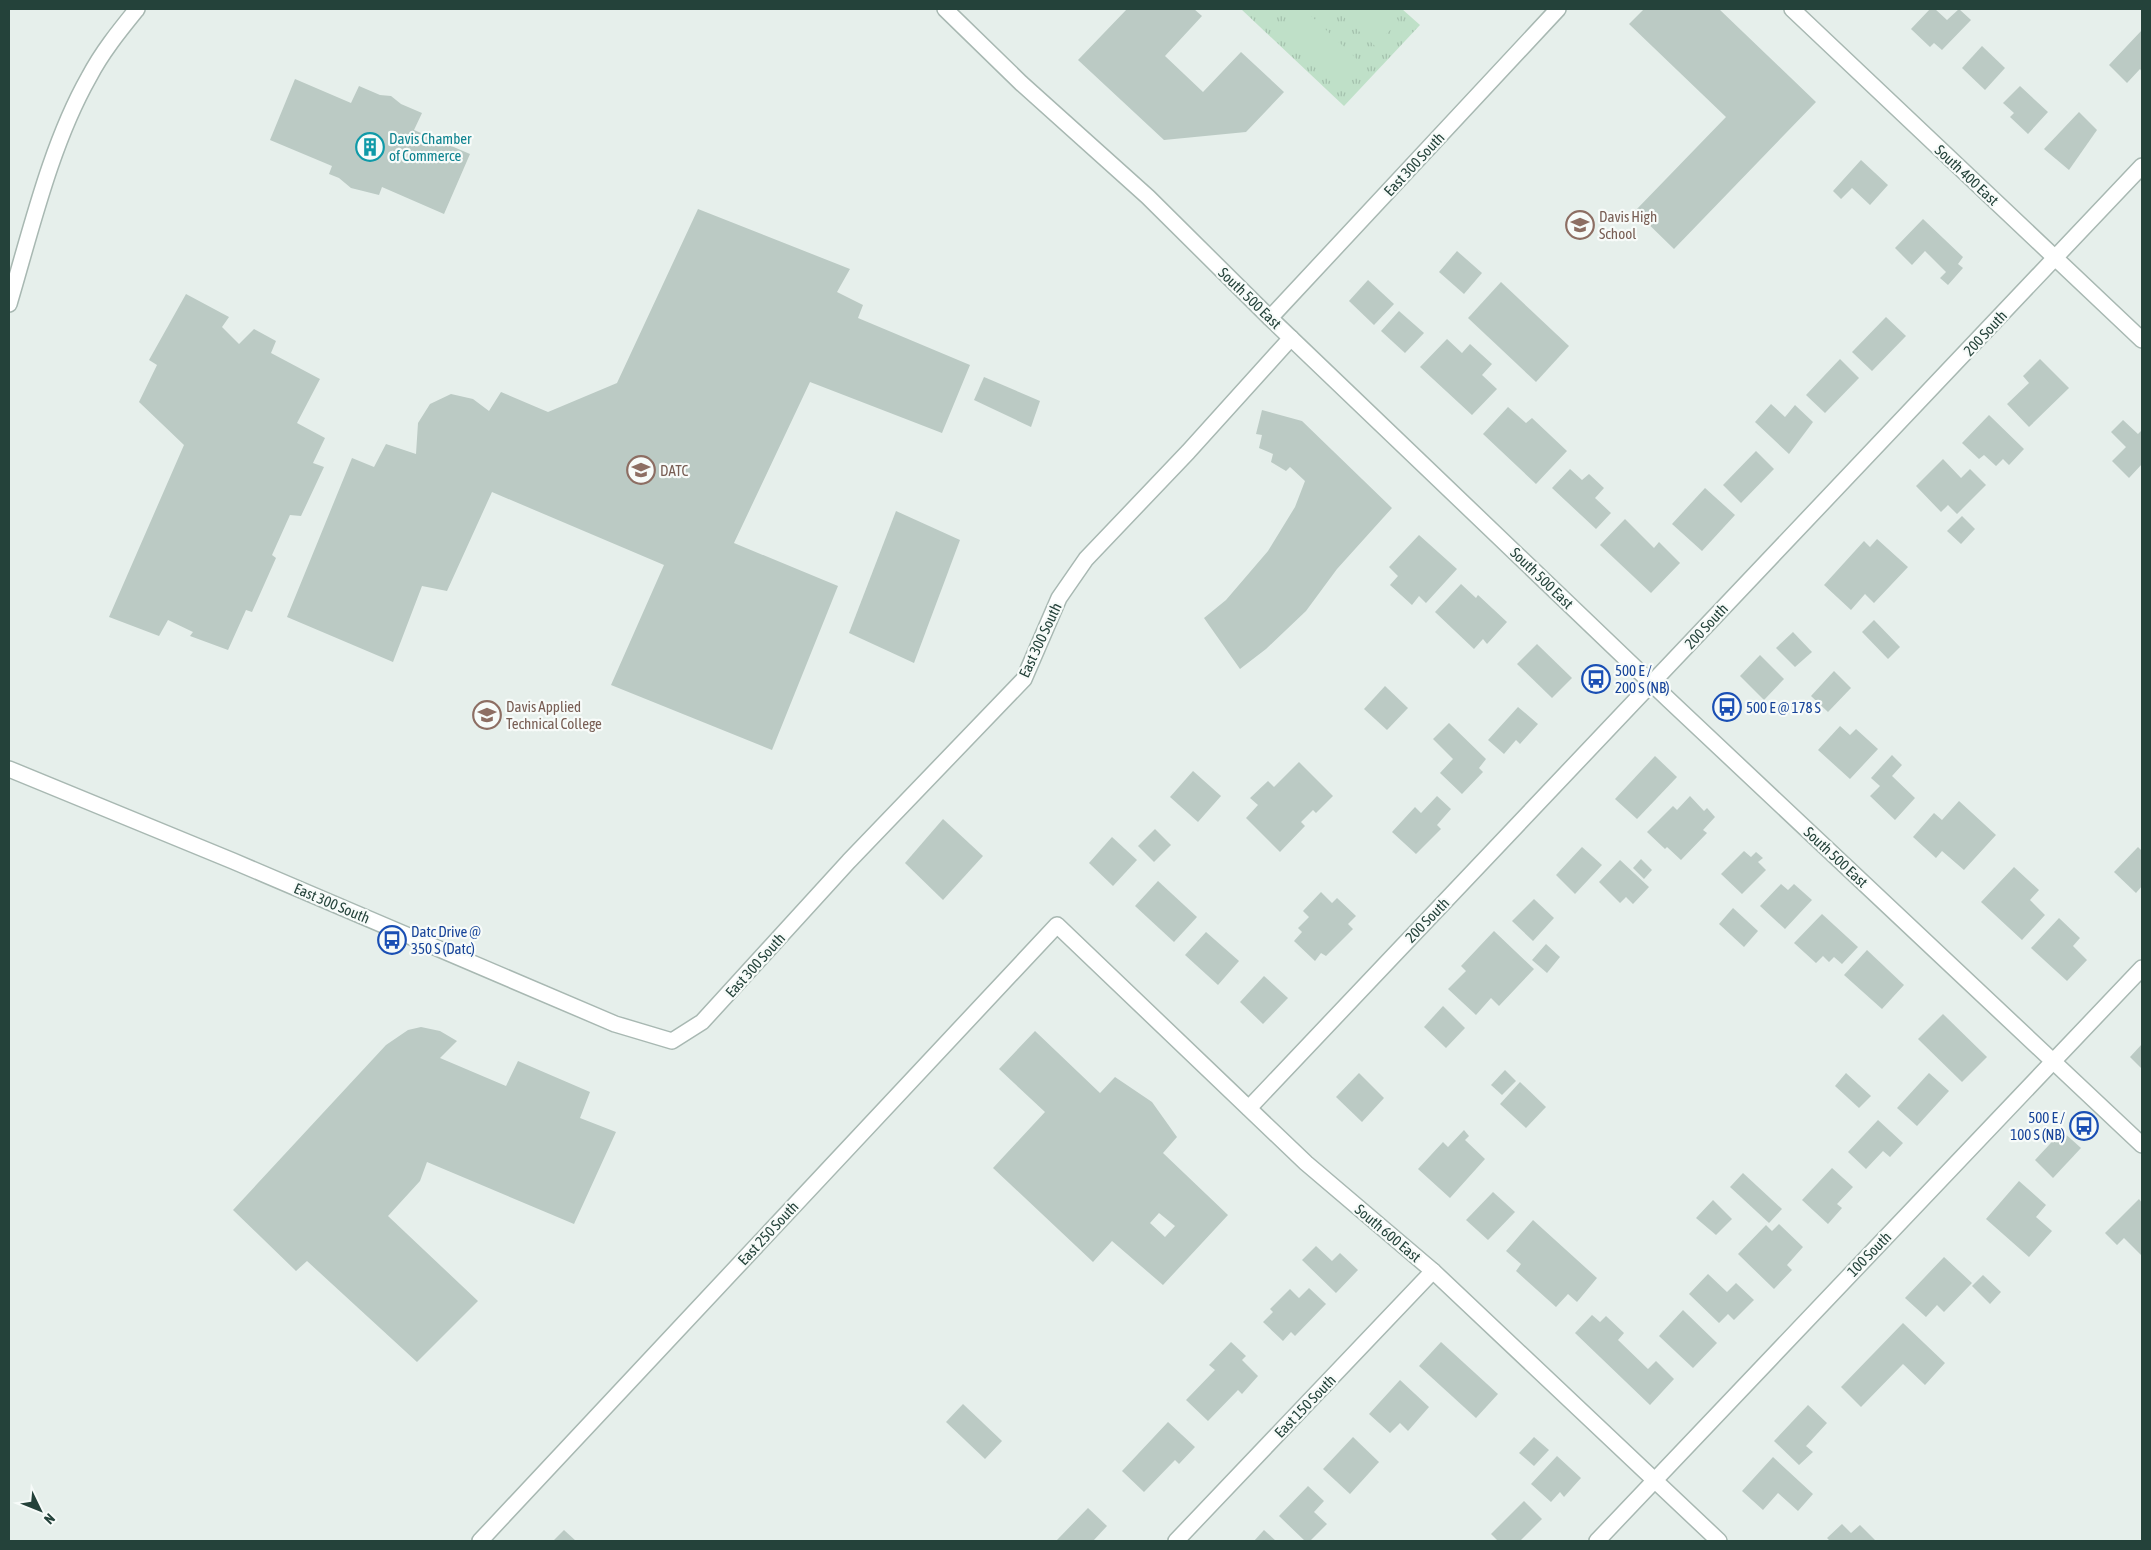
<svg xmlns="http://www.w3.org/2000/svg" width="2151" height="1550" viewBox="0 0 2151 1550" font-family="'Asap Condensed',sans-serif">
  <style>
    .grass { fill: url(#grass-tufts) }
    .garden { fill: #bfe0c8 }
    .building { fill: #bbcac4; fill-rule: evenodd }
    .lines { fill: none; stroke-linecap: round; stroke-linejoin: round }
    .minor-casing { stroke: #a8b8b2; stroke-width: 18 }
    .minor { stroke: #fff; stroke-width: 15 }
    .labels { text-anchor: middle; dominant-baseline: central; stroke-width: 4.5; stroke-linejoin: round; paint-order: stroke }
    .culture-label { font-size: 15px; fill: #0d838f; stroke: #f7fbf9; text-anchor: start }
    .street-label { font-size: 15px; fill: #24423a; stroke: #f7fbf9 }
    .education-label { font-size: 15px; fill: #785e54; stroke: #f7fbf9; text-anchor: start }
    .transit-label { font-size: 15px; fill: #164399; stroke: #f7fbf9; text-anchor: start }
  </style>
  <defs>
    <pattern id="grass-tufts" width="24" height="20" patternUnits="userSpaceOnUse" patternTransform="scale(1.25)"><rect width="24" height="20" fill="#bfe0c8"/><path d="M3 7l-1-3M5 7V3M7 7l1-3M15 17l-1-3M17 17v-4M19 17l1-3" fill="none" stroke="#a4c1ad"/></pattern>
  </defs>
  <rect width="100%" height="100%" fill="#e6efeb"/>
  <polygon class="grass" points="1241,9 1402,9 1420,25 1344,106"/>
  <g class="garden">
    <polygon points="1335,9 1386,9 1399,21 1375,46"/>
    <polygon points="1306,11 1360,62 1336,87 1282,36"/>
  </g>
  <g class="building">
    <polygon points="1127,9 1194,9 1202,16 1165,56 1203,92 1241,52 1284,92 1246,132 1164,140 1078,60"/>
    <polygon points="1644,9 1719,9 1816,102 1674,249 1635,211 1726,117 1629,24"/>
    <polygon points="1930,9 1935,9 1947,20 1959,9 1971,20 1942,50 1934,43 1930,47 1911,29"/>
    <polygon points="2142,30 2142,72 2140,69 2127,83 2109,65"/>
    <polygon points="1982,46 2005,68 1985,90 1962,68"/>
    <polygon points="295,79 351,103 359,86 380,95 391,96 401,104 422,113 414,130 470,154 444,214 382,187 379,195 351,188 339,178 329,174 332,166 270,140"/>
    <polygon points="2020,86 2048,112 2028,134 2010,117 2014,113 2003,103"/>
    <polygon points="2079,112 2097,130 2069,170 2044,149"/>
    <polygon points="1861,160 1888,185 1870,205 1852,188 1841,199 1833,191"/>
    <polygon points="698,209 850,269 837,292 863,305 858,318 970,365 942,433 810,382 734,543 838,586 772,750 611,685 664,565 492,492 447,591 422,586 393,662 287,617 352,458 374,467 386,444 416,454 418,423 430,404 451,394 473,399 489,411 501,392 548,412 617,383"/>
    <polygon points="1923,219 1963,257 1958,264 1963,268 1948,285 1940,278 1946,272 1925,251 1912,265 1895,248"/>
    <polygon points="1457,251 1482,273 1464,294 1439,272"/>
    <polygon points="1368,280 1394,304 1374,325 1349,301"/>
    <polygon points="1501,282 1569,346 1536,382 1468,318"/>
    <polygon points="186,294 229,317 222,327 239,344 254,329 276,341 271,353 320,379 297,423 325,438 313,463 324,467 301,516 290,515 272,555 276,558 252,612 246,610 228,650 190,636 193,632 168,620 159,636 109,617 184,445 139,402 157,365 149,360"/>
    <polygon points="1399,311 1424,333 1405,353 1381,331"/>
    <polygon points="1886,317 1906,336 1872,371 1852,352"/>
    <polygon points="1447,339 1462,353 1470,344 1492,364 1482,375 1497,389 1472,415 1420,367"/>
    <polygon points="1840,359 1859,378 1825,413 1806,395"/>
    <polygon points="2040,359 2069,388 2029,427 2007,404 2029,383 2023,376"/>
    <polygon points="984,377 1040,401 1031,427 974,400"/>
    <polygon points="1771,404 1785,417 1795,405 1813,422 1789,454 1755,422"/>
    <polygon points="1508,407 1526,423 1532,418 1567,451 1536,484 1483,434"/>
    <polygon points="1262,410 1302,421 1392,508 1337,569 1306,611 1266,649 1240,669 1204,618 1226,600 1268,551 1295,507 1305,481 1290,467 1286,471 1271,462 1273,454 1259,448 1262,435 1256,434"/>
    <polygon points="1989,415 2024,449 2009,465 2003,459 1996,466 1984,455 1979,459 1962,443"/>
    <polygon points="2123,420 2138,434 2142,430 2142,464 2129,478 2112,461 2126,447 2111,432"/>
    <polygon points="1756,451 1774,469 1741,503 1723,485"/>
    <polygon points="1943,459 1961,478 1970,469 1986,485 1957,514 1948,505 1941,512 1916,486"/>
    <polygon points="1570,469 1582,480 1589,474 1604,488 1595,498 1611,513 1596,529 1552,488"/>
    <polygon points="1705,488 1735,515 1702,551 1672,524"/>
    <polygon points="896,511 960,540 914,663 849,633"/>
    <polygon points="1962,516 1975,529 1961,544 1947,531"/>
    <polygon points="1625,519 1654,548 1659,542 1680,563 1651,593 1600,545"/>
    <polygon points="1419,535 1457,569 1426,603 1419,596 1412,605 1390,585 1398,576 1389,567"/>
    <polygon points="1877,539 1908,567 1874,603 1865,594 1851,610 1824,585 1864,541 1870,547"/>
    <polygon points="1461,584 1476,598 1478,595 1507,622 1487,644 1483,639 1474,649 1435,612"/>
    <polygon points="1874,620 1900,647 1888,659 1862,632"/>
    <polygon points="1793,632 1812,652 1795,667 1776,648"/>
    <polygon points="1537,644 1572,678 1552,698 1517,664"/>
    <polygon points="1760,655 1784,679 1764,700 1740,676"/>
    <polygon points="1834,671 1851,688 1828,712 1811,696"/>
    <polygon points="1385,686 1408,708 1387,730 1364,709"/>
    <polygon points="1518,707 1538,724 1520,744 1516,740 1504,754 1488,740"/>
    <polygon points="1449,723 1486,759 1479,768 1483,772 1462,794 1440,773 1453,759 1433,739"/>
    <polygon points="1840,726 1850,735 1856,729 1878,749 1850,779 1818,750"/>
    <polygon points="1892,755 1902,765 1892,776 1915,798 1895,820 1870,796 1880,786 1871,778"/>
    <polygon points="1655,756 1677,777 1637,819 1615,799"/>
    <polygon points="1299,762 1333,796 1316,813 1313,810 1301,822 1305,826 1280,852 1246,818 1258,805 1250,798 1268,781 1274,787"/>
    <polygon points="1193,771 1221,796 1198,822 1170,797"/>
    <polygon points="1437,796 1451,809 1437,825 1441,829 1416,854 1392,832 1415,807 1421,813"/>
    <polygon points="1690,796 1704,811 1707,808 1715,817 1703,830 1707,833 1681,860 1667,847 1665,849 1647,832 1673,806 1677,810"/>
    <polygon points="1959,801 1996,835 1964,870 1942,851 1936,858 1913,837 1934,813 1942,820"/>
    <polygon points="943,819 983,856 943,900 905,863"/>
    <polygon points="1155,829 1171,845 1154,862 1138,846"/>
    <polygon points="1112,837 1137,860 1113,886 1089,863"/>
    <polygon points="1582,847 1602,865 1575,894 1556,875"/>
    <polygon points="2138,847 2142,851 2142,886 2136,893 2114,872"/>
    <polygon points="1744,851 1751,857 1756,852 1763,858 1758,862 1766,870 1742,894 1721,874"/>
    <polygon points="1641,859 1652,870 1644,879 1633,868"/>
    <polygon points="1620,860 1649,887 1633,904 1626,897 1620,903 1599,882"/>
    <polygon points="2014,867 2039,890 2030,900 2045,915 2022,940 1981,902"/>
    <polygon points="1158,881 1197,917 1174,942 1135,906"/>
    <polygon points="1781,884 1788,890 1794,884 1812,900 1785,929 1760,906"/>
    <polygon points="1321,892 1332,903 1337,898 1356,916 1348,924 1353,929 1326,956 1321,953 1315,961 1294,941 1302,932 1298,928 1309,917 1303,911"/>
    <polygon points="1534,899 1554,918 1533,941 1512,921"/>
    <polygon points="1733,908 1758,931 1744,947 1719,924"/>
    <polygon points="1822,914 1858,947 1842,964 1834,957 1829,962 1823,956 1816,963 1794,943"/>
    <polygon points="2059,918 2080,938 2073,946 2087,960 2067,981 2031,948"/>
    <polygon points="1494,931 1534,969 1499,1006 1491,998 1476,1015 1448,989 1466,971 1461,966"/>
    <polygon points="1206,932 1239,961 1218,985 1185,955"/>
    <polygon points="1546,944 1560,957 1547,973 1532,960"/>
    <polygon points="1867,950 1904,985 1882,1009 1844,975"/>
    <polygon points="1264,976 1288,998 1263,1024 1240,1002"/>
    <polygon points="1443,1006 1465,1028 1446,1048 1424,1027"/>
    <polygon points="1943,1014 1987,1057 1962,1082 1918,1039"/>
    <polygon points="421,1027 440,1031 457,1041 440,1058 506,1086 518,1061 590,1092 580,1118 616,1132 574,1224 427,1162 420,1181 388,1216 478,1301 417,1362 307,1261 296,1271 233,1210 386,1045 408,1030"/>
    <path d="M1035 1031 1100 1093 1115 1077 1152 1102 1177 1137 1163 1153 1228 1215 1163 1285 1112 1241 1093 1262 993 1168 1045 1112 999 1069ZM1159 1213 1175 1226 1165 1237 1150 1223Z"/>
    <polygon points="2142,1044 2142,1069 2130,1057"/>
    <polygon points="1505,1070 1516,1081 1502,1095 1491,1085"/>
    <polygon points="1359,1073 1384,1098 1362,1122 1336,1097"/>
    <polygon points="1846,1073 1871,1096 1859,1108 1835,1086"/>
    <polygon points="1929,1073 1949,1091 1917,1126 1897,1108"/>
    <polygon points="1520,1082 1546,1107 1526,1128 1500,1104"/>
    <polygon points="1878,1120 1903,1143 1890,1157 1883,1151 1866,1169 1848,1152"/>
    <polygon points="1464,1130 1469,1136 1465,1140 1485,1159 1450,1198 1418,1169 1443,1142 1448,1147"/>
    <polygon points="2062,1131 2081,1148 2053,1178 2035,1160"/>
    <polygon points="1832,1168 1853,1187 1837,1204 1842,1208 1828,1224 1802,1200"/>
    <polygon points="1743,1173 1782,1209 1769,1223 1730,1187"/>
    <polygon points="2019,1181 2046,1205 2036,1217 2052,1231 2029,1257 1986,1219"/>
    <polygon points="1493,1192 1515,1212 1488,1240 1466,1220"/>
    <polygon points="2139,1199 2142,1203 2141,1255 2124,1238 2117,1245 2105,1233"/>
    <polygon points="1713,1200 1732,1219 1716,1235 1696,1218"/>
    <polygon points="1533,1220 1597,1278 1577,1302 1568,1294 1556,1307 1516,1271 1521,1264 1506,1251"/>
    <polygon points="1779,1224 1803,1247 1787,1265 1792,1270 1774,1289 1738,1254 1766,1225 1772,1231"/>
    <polygon points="1316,1246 1332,1261 1340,1253 1358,1270 1336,1293 1302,1260"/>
    <polygon points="1944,1257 1972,1283 1944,1312 1937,1305 1926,1317 1905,1298"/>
    <polygon points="1708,1274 1727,1292 1736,1283 1754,1300 1734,1320 1728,1314 1719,1323 1689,1294"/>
    <polygon points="1983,1275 2001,1292 1990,1304 1972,1286"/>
    <polygon points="1309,1288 1326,1304 1295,1336 1291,1332 1283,1341 1263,1322 1273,1312 1270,1309 1290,1289 1299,1298"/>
    <polygon points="1683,1310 1717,1343 1693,1368 1659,1336"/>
    <polygon points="1592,1315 1600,1322 1606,1316 1624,1333 1618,1340 1648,1369 1656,1361 1674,1379 1650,1405 1575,1333"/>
    <polygon points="1903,1323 1945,1363 1925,1385 1903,1364 1861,1407 1841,1387"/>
    <polygon points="1231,1342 1246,1356 1242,1360 1258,1376 1242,1394 1238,1390 1208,1421 1186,1400 1215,1370 1209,1365"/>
    <polygon points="1441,1342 1498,1394 1476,1418 1419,1366"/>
    <polygon points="1400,1380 1429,1407 1408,1431 1400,1423 1390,1433 1369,1414"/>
    <polygon points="963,1404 1002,1441 985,1459 946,1422"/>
    <polygon points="1808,1405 1827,1423 1806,1446 1813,1452 1799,1465 1774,1441"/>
    <polygon points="1168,1422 1195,1447 1179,1464 1175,1460 1144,1492 1122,1471"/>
    <polygon points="1353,1437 1379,1462 1350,1494 1323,1469"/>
    <polygon points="1534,1437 1549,1450 1534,1466 1519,1453"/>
    <polygon points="1557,1456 1581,1478 1564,1497 1560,1492 1551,1502 1531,1484"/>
    <polygon points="1773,1457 1813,1494 1798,1511 1778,1493 1763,1510 1742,1491"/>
    <polygon points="1308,1486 1324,1501 1314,1512 1327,1524 1310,1541 1305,1541 1279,1516"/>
    <polygon points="1524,1501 1542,1519 1520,1541 1498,1541 1491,1534"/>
    <polygon points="1088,1508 1107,1526 1093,1541 1056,1541"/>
    <polygon points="1842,1524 1851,1533 1860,1525 1876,1541 1830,1541 1827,1538"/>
    <polygon points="564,1530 576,1541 553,1541"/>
    <polygon points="1264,1530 1276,1541 1254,1541"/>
  </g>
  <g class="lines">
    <defs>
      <g id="minor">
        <polyline points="945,9 1021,83 1148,197 1270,318 1669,700 2142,1145"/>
        <polyline points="1792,9 2142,340"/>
        <path d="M9 304C31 230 51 144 89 77 102 52 120 30 137 9"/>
        <polyline points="1270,318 1558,9"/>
        <polyline points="9,769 233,861 615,1024 672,1041 702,1022 849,861 1024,679 1059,598 1086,559 1188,452 1291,338"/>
        <polyline points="1249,1108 2142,166"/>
        <polyline points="480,1541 1057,925 1306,1163 1433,1271 1719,1541"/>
        <polyline points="1176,1541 1433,1271"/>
        <polyline points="1597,1541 2142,968"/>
      </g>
    </defs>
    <use href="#minor" class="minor-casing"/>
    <use href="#minor" class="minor"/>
  </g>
  <defs>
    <symbol id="building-ring" viewBox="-11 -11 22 22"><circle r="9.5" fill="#f7fbf9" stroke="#0f9aa8" stroke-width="1.5"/><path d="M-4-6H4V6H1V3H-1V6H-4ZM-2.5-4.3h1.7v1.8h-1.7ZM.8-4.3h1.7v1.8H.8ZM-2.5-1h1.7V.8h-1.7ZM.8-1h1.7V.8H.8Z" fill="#0f9aa8"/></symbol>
    <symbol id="school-ring" viewBox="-11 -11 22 22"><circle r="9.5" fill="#f7fbf9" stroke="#8d6e63" stroke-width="1.5"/><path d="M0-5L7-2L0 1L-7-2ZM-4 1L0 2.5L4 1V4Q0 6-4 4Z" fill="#8d6e63"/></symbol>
    <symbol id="university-ring" viewBox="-11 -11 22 22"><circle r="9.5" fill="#f7fbf9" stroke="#8d6e63" stroke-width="1.5"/><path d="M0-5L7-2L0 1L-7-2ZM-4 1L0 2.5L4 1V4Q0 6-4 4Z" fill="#8d6e63"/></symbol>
    <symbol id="bus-ring" viewBox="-11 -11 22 22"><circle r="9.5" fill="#f7fbf9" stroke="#1a4fb4" stroke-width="1.5"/><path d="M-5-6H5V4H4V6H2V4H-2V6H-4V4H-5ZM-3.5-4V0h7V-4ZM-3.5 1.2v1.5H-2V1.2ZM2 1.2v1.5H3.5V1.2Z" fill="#1a4fb4"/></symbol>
  </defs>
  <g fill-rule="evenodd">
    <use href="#building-ring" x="354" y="131" width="32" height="32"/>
    <use href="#school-ring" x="1564" y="209" width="32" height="32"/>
    <use href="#university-ring" x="625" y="454" width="32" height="32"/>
    <use href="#bus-ring" x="1580" y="663" width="32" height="32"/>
    <use href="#bus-ring" x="1711" y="691" width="32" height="32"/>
    <use href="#university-ring" x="471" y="699" width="32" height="32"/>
    <use href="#bus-ring" x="376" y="924" width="32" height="32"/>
    <use href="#bus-ring" x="2068" y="1110" width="32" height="32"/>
  </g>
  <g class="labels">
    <g class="culture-label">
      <text x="389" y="138">Davis Chamber<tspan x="389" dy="17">of Commerce</tspan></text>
    </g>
    <g class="street-label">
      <text transform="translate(1414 164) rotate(-47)">East 300 South</text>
      <text transform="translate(1967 175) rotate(43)">South 400 East</text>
      <text transform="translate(1250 298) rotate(44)">South 500 East</text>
      <text transform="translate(1985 333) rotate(-47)">200 South</text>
      <text transform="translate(1542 578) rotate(44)">South 500 East</text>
      <text transform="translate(1706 626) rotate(-47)">200 South</text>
      <text transform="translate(1040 640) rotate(-65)">East 300 South</text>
      <text transform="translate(1836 857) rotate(43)">South 500 East</text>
      <text transform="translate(332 903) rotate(23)">East 300 South</text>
      <text transform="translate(1427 920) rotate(-46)">200 South</text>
      <text transform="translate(755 965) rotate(-48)">East 300 South</text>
      <text transform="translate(768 1233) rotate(-47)">East 250 South</text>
      <text transform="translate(1388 1233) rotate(40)">South 600 East</text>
      <text transform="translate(1869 1254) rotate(-46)">100 South</text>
      <text transform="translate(1305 1406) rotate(-46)">East 150 South</text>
    </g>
    <g class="education-label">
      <text x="1599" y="216">Davis High<tspan x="1599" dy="17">School</tspan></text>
      <text x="660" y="470">DATC</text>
      <text x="506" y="706">Davis Applied<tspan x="506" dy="17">Technical College</tspan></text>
    </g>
    <g class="transit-label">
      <text x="1615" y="670">500 E /<tspan x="1615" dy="17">200 S (NB)</tspan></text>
      <text x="1746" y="707">500 E @ 178 S</text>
      <text x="411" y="931">Datc Drive @<tspan x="411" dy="17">350 S (Datc)</tspan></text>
      <text x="2065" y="1117" text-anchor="end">500 E /<tspan x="2065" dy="17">100 S (NB)</tspan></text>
    </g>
  </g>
  <rect width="2151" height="1550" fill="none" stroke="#24423a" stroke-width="20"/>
  <g transform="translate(40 1510) rotate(133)" stroke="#f7fbf9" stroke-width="4" paint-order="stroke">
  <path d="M0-4L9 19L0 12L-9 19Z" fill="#24423a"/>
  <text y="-8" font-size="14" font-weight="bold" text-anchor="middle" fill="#24423a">N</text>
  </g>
</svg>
